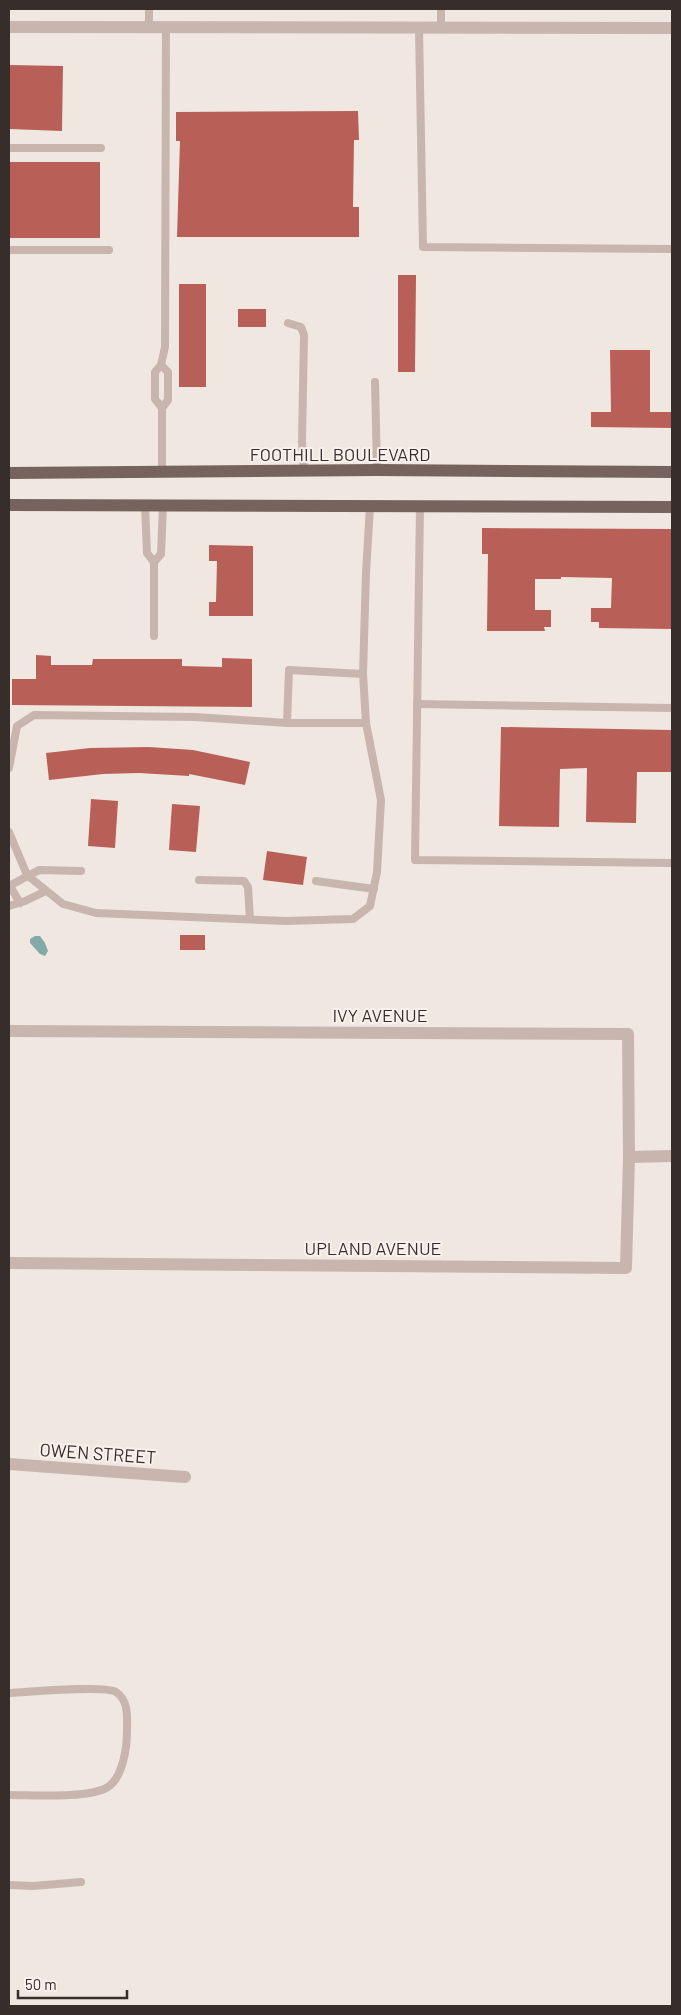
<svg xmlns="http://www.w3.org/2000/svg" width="681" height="2015" viewBox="0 0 681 2015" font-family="Barlow,sans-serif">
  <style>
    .water { fill: #83aaa6 }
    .building { fill: #b85f57 }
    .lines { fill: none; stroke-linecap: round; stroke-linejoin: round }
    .service { stroke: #c7b5ae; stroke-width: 8 }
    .minor { stroke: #c7b5ae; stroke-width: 12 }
    .primary { stroke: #77635e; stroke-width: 12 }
    .labels { text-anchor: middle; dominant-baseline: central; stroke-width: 4; stroke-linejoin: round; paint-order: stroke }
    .street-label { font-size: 18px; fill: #372d2b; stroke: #f8f1ed }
  </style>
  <rect width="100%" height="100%" fill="#f0e7e1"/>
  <polygon class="water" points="35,936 40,936 45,943 48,951 45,956 40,954 30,943 30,939"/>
  <g class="building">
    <polygon points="9,65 63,66 62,131 9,129"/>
    <polygon points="358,111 359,140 354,140 353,207 359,207 359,237 177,237 180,141 176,141 176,112"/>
    <polygon points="10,162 100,162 100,238 9,238"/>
    <polygon points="398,275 416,275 415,372 398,372"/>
    <rect x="179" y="284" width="27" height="103"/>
    <rect x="238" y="309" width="28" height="18"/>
    <polygon points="610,350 650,350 650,412 672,412 672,428 591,427 591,412 611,412"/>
    <polygon points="482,528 672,529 672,629 599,628 599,622 591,622 591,608 611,608 612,578 561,577 561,579 535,579 535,610 551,610 551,627 544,627 545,631 487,631 488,554 482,554"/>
    <polygon points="209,545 253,546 253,616 209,616 209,602 216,602 217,561 209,561"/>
    <polygon points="36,655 51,656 51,665 92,665 93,659 182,659 182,666 222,667 222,658 252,659 252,707 12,705 12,679 36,679"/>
    <polygon points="501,727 672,730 672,772 637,772 636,823 586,822 587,768 560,769 559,827 499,826"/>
    <polygon points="149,747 193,750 250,762 245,785 189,774 189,776 139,773 103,774 49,780 46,753 90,748"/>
    <polygon points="91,799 118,801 115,848 88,846"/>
    <polygon points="172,804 200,806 196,852 169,850"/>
    <polygon points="267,851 307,857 303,885 263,880"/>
    <rect x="180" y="935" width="25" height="15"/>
  </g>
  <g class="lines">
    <g class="service">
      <polyline points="149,9 149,27"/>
      <polyline points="419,28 423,247 672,249"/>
      <polyline points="441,28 441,9"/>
      <polyline points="9,148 101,148"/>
      <polyline points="9,250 109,250"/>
      <polyline points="288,323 301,327 304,335 302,441 304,471"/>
      <polyline points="161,365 165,347 166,27"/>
      <polygon points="161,365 168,372 168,400 162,408 155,399 155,372"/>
      <polyline points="375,382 377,470"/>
      <polyline points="162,408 162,473"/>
      <polyline points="145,506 147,553 154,562 154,636"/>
      <polyline points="420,506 415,860 672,863"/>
      <polyline points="154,562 161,554 163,506"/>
      <polyline points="417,704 672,708"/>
      <polyline points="287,723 366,723"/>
      <polyline points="9,768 17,726 34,715 195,717 287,723 289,670 363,674"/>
      <polyline points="9,832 27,875 63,904 96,913 286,921 353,919 370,906 377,872 381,800 366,723 363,674 366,573 370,506"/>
      <polyline points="199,880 244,881 248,887 250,919"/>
      <polyline points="316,881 374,889"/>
      <polyline points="9,886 39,870 81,871"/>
      <polyline points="10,886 20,903"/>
      <polyline points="9,906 25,901 46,891"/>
      <path d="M9 1693C27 1692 105 1685 116 1692 129 1701 127 1716 127 1731 127 1747 123 1777 108 1787 88 1799 32 1795 9 1795"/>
      <polyline points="9,1885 33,1886 81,1882"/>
    </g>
    <g class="minor">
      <polyline points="9,27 672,28"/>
      <polyline points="9,1031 628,1034 629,1157 626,1268 9,1263"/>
      <polyline points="629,1157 672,1156"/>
      <polyline points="9,1464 185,1477"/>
    </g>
    <g class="primary">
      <polyline points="9,473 377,470 672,472"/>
      <polyline points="9,505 672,507"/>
    </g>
  </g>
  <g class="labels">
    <g class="street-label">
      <text x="340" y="454">FOOTHILL BOULEVARD</text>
      <text x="380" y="1015">IVY AVENUE</text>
      <text x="373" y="1248">UPLAND AVENUE</text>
      <text transform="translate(98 1453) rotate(4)">OWEN STREET</text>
    </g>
  </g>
  <rect width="681" height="2015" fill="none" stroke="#372d2b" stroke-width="20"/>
  <path d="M18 1990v8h109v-8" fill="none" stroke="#372d2b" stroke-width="2.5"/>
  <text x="25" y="1990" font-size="15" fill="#372d2b" stroke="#f8f1ed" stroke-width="4" paint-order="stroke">50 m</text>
</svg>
